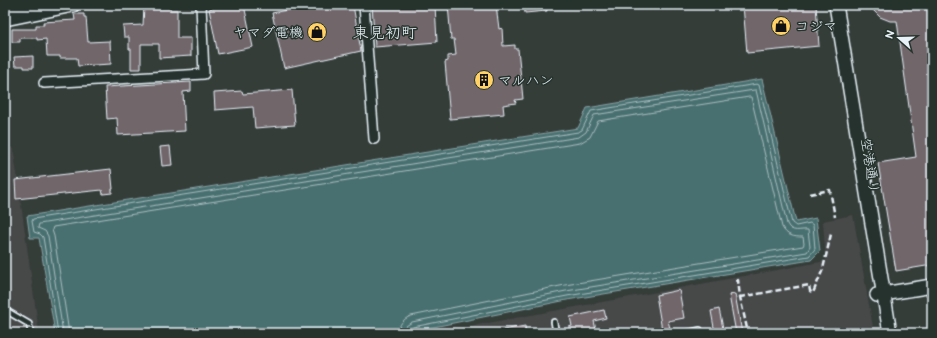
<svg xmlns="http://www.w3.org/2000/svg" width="937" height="338" viewBox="0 0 937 338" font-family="'Balsamiq Sans','Klee One',sans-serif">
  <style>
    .built { fill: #474948 }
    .water { fill: #4a6f6f; stroke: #89a3a6 }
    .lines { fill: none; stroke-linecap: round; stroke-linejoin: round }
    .shore { stroke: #a9bdc1; stroke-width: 1 }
    .building { fill: #71666a; stroke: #e8f1f8 }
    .lane-casing { stroke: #e8f1f8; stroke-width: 8 }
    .street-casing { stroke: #e8f1f8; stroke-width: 12 }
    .secondary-casing { stroke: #e8f1f8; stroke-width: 16 }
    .lane { stroke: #26332d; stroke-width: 4.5 }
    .street { stroke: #26332d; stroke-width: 9 }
    .secondary { stroke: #26332d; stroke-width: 13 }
    .rail { stroke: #e8f1f8; stroke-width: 2.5; stroke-dasharray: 6 3; stroke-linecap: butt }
    .labels { text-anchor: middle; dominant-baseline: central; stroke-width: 3; stroke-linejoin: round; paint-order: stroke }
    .poi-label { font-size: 14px; fill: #e8f1f8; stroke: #26332d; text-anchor: start }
    .street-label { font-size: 14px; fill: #e8f1f8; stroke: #26332d }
    .quarter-label { font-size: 16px; fill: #e8f1f8; stroke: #26332d }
  </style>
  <rect width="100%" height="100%" fill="#353d39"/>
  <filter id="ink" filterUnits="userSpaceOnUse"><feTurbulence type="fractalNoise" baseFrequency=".025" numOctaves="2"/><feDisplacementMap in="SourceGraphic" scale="8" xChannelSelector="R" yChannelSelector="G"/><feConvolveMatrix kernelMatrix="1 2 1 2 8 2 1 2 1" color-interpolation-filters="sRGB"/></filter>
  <g filter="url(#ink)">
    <g class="built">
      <polygon points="13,147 39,333 5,333 5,148"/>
      <polygon points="853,215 874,333 434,333 826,261 823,221"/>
    </g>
    <polygon class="water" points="762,79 796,222 816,218 820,251 811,260 567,300 404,333 55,333 39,238 30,238 27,216 578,128 587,108"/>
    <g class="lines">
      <g class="shore">
        <polyline points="58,333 43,237 40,234 34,232 32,221 33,219 578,132 582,130 591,111 757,84 759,85 792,223 796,226 810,223 813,225 815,249 809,256 567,296 413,327 410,329 410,333"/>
        <path d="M63 333 48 236 45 231 38 228 39 224 579 137 586 132 594 115 754 90H756L787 224C792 234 800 229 808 230L810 247 807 252 566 291 412 322 406 326 404 333"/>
        <path d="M69 333 54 236 52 230 53 227 580 143 590 137 598 121 749 97H751L782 227C787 236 793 237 803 237L804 244 803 246 565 285 411 316C403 319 399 324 398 333"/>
      </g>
    </g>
    <g class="building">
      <polygon points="150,5 170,5 170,10 177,10 177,38 191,38 191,56 159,58 159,44 141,44 141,69 131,69 131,49 129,49 129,37 124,37 123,26 143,25 144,6 150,7"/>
      <polygon points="226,5 244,5 253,47 218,54 209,9"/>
      <polygon points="311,5 353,5 361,51 284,68 272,13"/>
      <polygon points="372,5 435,5 437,42 375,47"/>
      <polygon points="448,5 496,5 499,29 502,28 503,46 515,45 515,49 518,49 523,99 515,100 516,103 503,105 504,114 450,119 445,62 448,61 448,56 456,55 454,39 451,39"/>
      <polygon points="524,5 546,5 547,11 525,13"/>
      <polygon points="743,5 816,5 819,46 747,53"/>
      <polygon points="868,5 932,5 932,265 896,271 878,163 916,157 897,21 890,21 880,17"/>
      <polygon points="74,14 84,14 84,17 86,17 88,42 110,41 111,64 78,66 77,58 60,58 60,56 47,56 46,39 37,40 37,38 20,38 20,42 12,42 12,29 36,29 36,25 44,25 43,22 75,20"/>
      <polygon points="33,56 33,68 24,68 24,66 15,66 14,57"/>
      <polygon points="191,82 191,91 183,92 185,131 118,135 117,118 107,119 105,87"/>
      <polygon points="292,90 295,125 255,128 253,107 215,110 214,93 242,91 243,94"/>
      <polygon points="170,146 172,165 162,166 160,147"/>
      <polygon points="111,169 113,189 112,189 112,193 103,194 102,190 16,199 15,180"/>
      <polygon points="679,290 684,318 668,321 670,328 662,330 656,295"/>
      <polygon points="735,294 742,333 736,333 729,295"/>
      <polygon points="719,309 724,333 715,333 711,311"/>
      <polygon points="604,310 606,318 594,321 596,330 592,330 592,333 570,333 569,327 572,326 570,317"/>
      <polygon points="525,326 526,333 503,333 503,330"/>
    </g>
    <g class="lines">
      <defs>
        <g id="lane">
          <polyline points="5,207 5,213"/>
          <polyline points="5,310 29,324 31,333"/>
          <polyline points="554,322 556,333"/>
          <polyline points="687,333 700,330 701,333"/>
        </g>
        <g id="street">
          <polyline points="364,5 374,139"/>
          <polyline points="44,83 204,74 201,5"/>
        </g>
        <g id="secondary">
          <polyline points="836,5 890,333"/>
          <polyline points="5,9 27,5"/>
          <polyline points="5,19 73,5"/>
          <polyline points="877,295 932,286"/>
        </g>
      </defs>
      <use href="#lane" class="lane-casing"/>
      <use href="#street" class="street-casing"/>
      <use href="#secondary" class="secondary-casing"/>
      <use href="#lane" class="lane"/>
      <use href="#street" class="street"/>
      <use href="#secondary" class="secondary"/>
      <g class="rail">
        <polyline points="810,194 830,190 835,217"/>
        <polyline points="736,281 738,280 740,297 748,333"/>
        <polyline points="740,297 809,285 810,291 813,293 823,269 831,234"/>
        <polyline points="754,333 763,330 764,333"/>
      </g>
    </g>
  </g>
  <defs>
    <symbol id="shop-disc" viewBox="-11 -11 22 22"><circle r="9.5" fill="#ffd166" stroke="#26332d"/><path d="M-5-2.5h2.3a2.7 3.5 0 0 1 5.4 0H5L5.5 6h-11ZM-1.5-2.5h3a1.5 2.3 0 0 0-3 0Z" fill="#111"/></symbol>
    <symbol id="building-disc" viewBox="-11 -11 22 22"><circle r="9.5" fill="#ffd166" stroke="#26332d"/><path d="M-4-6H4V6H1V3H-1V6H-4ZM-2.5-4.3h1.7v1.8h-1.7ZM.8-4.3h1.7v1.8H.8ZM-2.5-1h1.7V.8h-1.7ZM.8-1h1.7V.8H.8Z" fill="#111"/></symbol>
  </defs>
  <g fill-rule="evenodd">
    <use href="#shop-disc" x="770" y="15" width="22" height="22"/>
    <use href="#shop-disc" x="306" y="21" width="22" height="22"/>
    <use href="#building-disc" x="473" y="69" width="22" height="22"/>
  </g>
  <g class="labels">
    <g class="poi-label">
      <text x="795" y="26">コジマ</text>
      <text x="303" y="32" text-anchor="end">ヤマダ電機</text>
      <text x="498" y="80">マルハン</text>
    </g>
    <g class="street-label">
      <text transform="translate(870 166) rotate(81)">空港通り</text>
    </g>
    <g class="quarter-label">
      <text x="385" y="33">東見初町</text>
    </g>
  </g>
  <rect width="937" height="338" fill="none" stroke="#26332d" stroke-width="20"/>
  <rect x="10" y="10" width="917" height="318" fill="none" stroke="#e8f1f8" stroke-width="1.5" filter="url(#ink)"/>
  <g transform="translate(899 38) rotate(290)" stroke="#26332d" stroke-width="3" paint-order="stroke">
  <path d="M0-3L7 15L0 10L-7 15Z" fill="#e8f1f8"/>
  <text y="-6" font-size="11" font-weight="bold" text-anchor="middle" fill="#e8f1f8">N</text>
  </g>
</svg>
